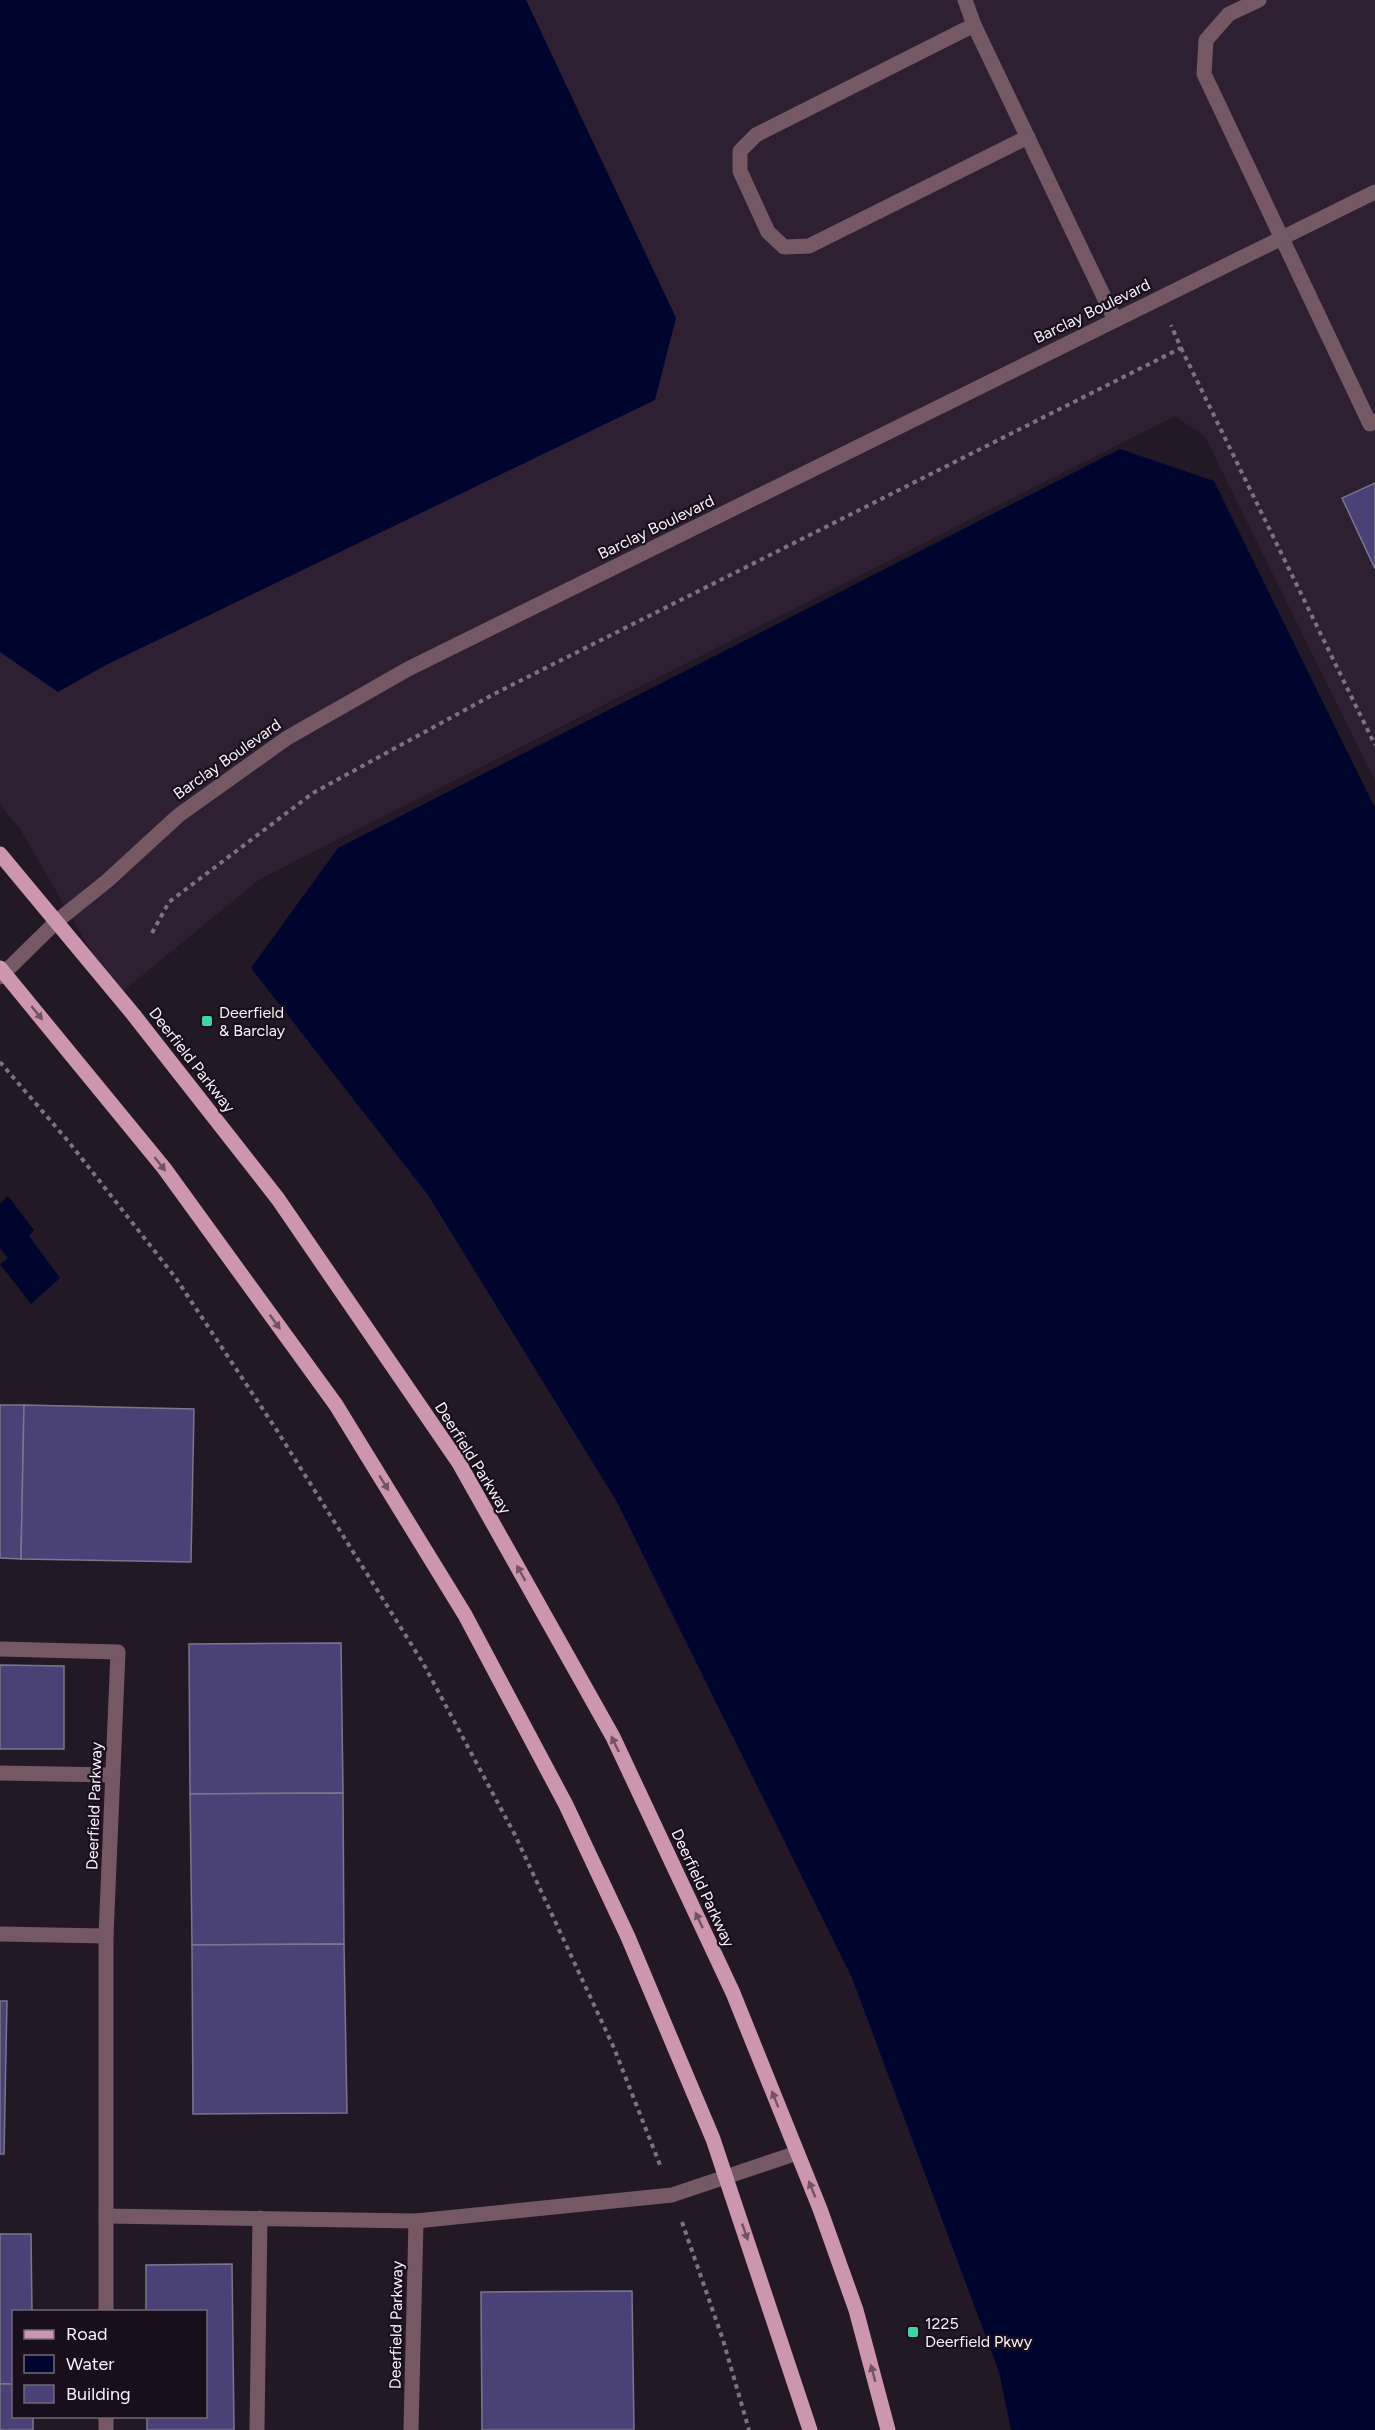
<svg xmlns="http://www.w3.org/2000/svg" width="1375" height="2430" viewBox="0 0 1375 2430" font-family="Figtree,sans-serif">
  <style>
    .built { fill: #2e1f32 }
    .water { fill: #00052d }
    .building { fill: #4a4276; stroke: #79778b; stroke-width: 1.5 }
    .lines { fill: none; stroke-linecap: round; stroke-linejoin: round }
    .path { stroke: #7c737e; stroke-width: 4; stroke-dasharray: 4.5 4.5; stroke-linecap: butt }
    .minor { stroke: #745965; stroke-width: 15 }
    .major { stroke: #cd96af; stroke-width: 15 }
    .oneway { fill: #735266 }
    .poi-dot { fill: #40d4a2; stroke: #190f1c; stroke-width: 2 }
    .labels { text-anchor: middle; dominant-baseline: central; stroke-width: 4.5; stroke-linejoin: round; paint-order: stroke }
    .street-label { font-size: 16px; fill: #f9f1fb; stroke: #190f1c }
    .poi-label { font-size: 16px; fill: #f9f1fb; stroke: #190f1c; text-anchor: start }
  </style>
  <rect width="100%" height="100%" fill="#231825"/>
  <polygon class="built" points="0,0 1375,0 1375,781 1205,437 1175,416 260,879 117,996 20,829 0,805"/>
  <g class="water">
    <polygon points="0,0 526,0 676,318 655,400 106,665 58,692 0,652"/>
    <polygon points="1120,449 1214,481 1375,808 1375,2430 1011,2430 999,2372 852,1978 617,1502 428,1195 251,968 338,848"/>
    <polygon points="8,1196 34,1230 29,1236 60,1278 31,1304 0,1264 8,1258 0,1248 0,1203"/>
  </g>
  <g class="building">
    <polygon points="1375,483 1375,569 1342,498"/>
    <polygon points="0,1405 24,1405 21,1559 0,1558"/>
    <polygon points="24,1405 194,1409 191,1562 21,1559"/>
    <polygon points="341,1643 343,1793 190,1794 189,1644"/>
    <polygon points="0,1665 64,1666 64,1749 0,1749"/>
    <polygon points="343,1793 344,1944 192,1945 190,1794"/>
    <polygon points="344,1944 347,2113 193,2114 192,1945"/>
    <polygon points="0,2001 7,2001 4,2154 0,2154"/>
    <polygon points="0,2234 31,2234 32,2312 14,2312 14,2384 0,2384"/>
    <polygon points="232,2264 234,2430 147,2430 147,2416 206,2416 206,2312 146,2312 146,2265"/>
    <polygon points="632,2291 634,2430 482,2430 481,2292"/>
    <polygon points="0,2384 14,2384 14,2416 33,2416 33,2430 0,2430"/>
  </g>
  <g class="lines">
    <g class="path">
      <polyline points="1181,348 1375,745"/>
      <polyline points="152,933 169,902 313,793 496,693 1181,348 1171,325"/>
      <polyline points="0,1062 68,1141 175,1277 276,1429 423,1663 515,1835 614,2048 660,2165"/>
      <polyline points="682,2222 723,2340 749,2430"/>
    </g>
    <g class="minor">
      <polyline points="965,0 974,25 1115,320"/>
      <polyline points="1259,0 1229,14 1206,40 1204,74 1370,424 1375,421"/>
      <polyline points="974,25 756,135 740,151 740,171 768,232 784,247 809,246 1028,137"/>
      <polyline points="0,977 57,921 107,881 179,815 287,738 408,669 1375,192"/>
      <polyline points="0,1649 118,1652 106,1936 106,2312"/>
      <polyline points="0,1773 113,1775"/>
      <polyline points="0,1934 106,1936"/>
      <polyline points="106,2216 416,2221 672,2195 797,2153"/>
      <polyline points="106,2416 106,2430"/>
      <polyline points="257,2430 260,2218"/>
      <polyline points="411,2430 416,2221"/>
    </g>
    <g class="major">
      <polyline points="0,854 133,1014 278,1199 459,1463 613,1737 733,1993 820,2209 856,2310 888,2430"/>
      <polyline points="0,968 164,1168 336,1405 465,1615 566,1805 628,1937 713,2139 810,2430"/>
    </g>
  </g>
  <defs><path id="oneway-solid" d="M-6-.8H1V-3.2L6.5 0L1 3.2V.8H-6Z" transform="scale(1.5)"/></defs>
  <g class="oneway">
    <use href="#oneway-solid" transform="translate(37 1013) rotate(51)"/>
    <use href="#oneway-solid" transform="translate(160 1164) rotate(52)"/>
    <use href="#oneway-solid" transform="translate(275 1322) rotate(54)"/>
    <use href="#oneway-solid" transform="translate(384 1483) rotate(58)"/>
    <use href="#oneway-solid" transform="translate(521 1573) rotate(-119)"/>
    <use href="#oneway-solid" transform="translate(615 1744) rotate(-116)"/>
    <use href="#oneway-solid" transform="translate(699 1920) rotate(-115)"/>
    <use href="#oneway-solid" transform="translate(775 2099) rotate(-112)"/>
    <use href="#oneway-solid" transform="translate(812 2189) rotate(-112)"/>
    <use href="#oneway-solid" transform="translate(745 2232) rotate(71)"/>
    <use href="#oneway-solid" transform="translate(873 2373) rotate(-105)"/>
  </g>
  <g class="poi-dot">
    <rect x="201" y="1015" width="12" height="12" rx="3"/>
    <rect x="907" y="2326" width="12" height="12" rx="3"/>
  </g>
  <g class="labels">
    <g class="street-label">
      <text transform="translate(1092 311) rotate(-26)">Barclay Boulevard</text>
      <text transform="translate(656 527) rotate(-26)">Barclay Boulevard</text>
      <text transform="translate(227 759) rotate(-35)">Barclay Boulevard</text>
      <text transform="translate(192 1060) rotate(52)">Deerfield Parkway</text>
      <text transform="translate(473 1458) rotate(58)">Deerfield Parkway</text>
      <text transform="translate(94 1806) rotate(-88)">Deerfield Parkway</text>
      <text transform="translate(703 1888) rotate(65)">Deerfield Parkway</text>
      <text transform="translate(396 2325) rotate(-89)">Deerfield Parkway</text>
    </g>
    <g class="poi-label">
      <text x="219" y="1012">Deerfield<tspan x="219" dy="18">&amp; Barclay</tspan></text>
      <text x="925" y="2323">1225<tspan x="925" dy="18">Deerfield Pkwy</tspan></text>
    </g>
  </g>
  <rect x="12" y="2310" width="195" height="108" fill="#190f1c" stroke="#736975" stroke-width="1.5"/>
  <rect x="24" y="2330" width="30" height="9" fill="#cd96af" stroke="#736975" stroke-width="1.5"/>
  <text x="66" y="2340" font-size="18" fill="#f9f1fb">Road</text>
  <rect x="24" y="2355" width="30" height="18" fill="#00052d" stroke="#736975" stroke-width="1.5"/>
  <text x="66" y="2370" font-size="18" fill="#f9f1fb">Water</text>
  <rect x="24" y="2385" width="30" height="18" fill="#4a4276" stroke="#736975" stroke-width="1.5"/>
  <text x="66" y="2400" font-size="18" fill="#f9f1fb">Building</text>
</svg>
